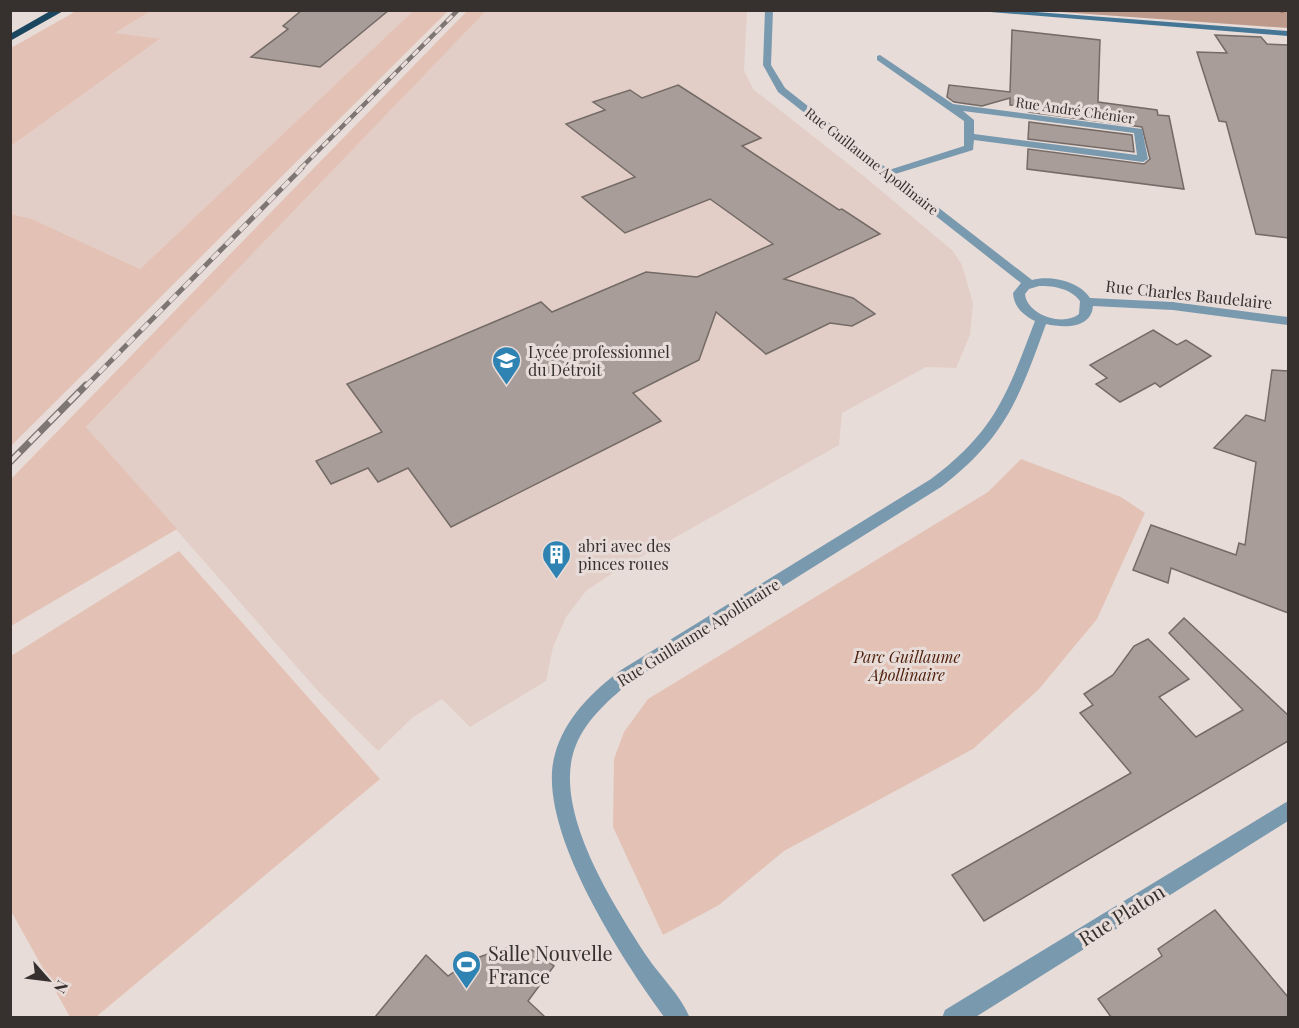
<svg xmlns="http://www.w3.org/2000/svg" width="1299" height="1028" viewBox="0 0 1299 1028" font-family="'Playfair Display',serif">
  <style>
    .built { fill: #e2cec7 }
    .green { fill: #e3c2b5 }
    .water { fill: #bd998b }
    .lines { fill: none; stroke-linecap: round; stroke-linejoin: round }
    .ferry { stroke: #65331f; stroke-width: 1.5; stroke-dasharray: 4.5 4; stroke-linecap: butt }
    .building { fill: #a99d99; stroke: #746a66; stroke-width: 1.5 }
    .street { fill: #7999af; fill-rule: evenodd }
    .secondary { fill: #457696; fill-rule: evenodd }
    .highway { fill: #1b4660; fill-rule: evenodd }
    .rail-far2-casing { stroke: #7e7673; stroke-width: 4.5 }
    .rail-far1-casing { stroke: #7e7673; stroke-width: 5 }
    .rail-casing { stroke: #7e7673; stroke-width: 7 }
    .rail-far2 { stroke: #e8dcd8; stroke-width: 3; stroke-dasharray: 8; stroke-linecap: butt }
    .rail-far1 { stroke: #e8dcd8; stroke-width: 4; stroke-dasharray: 10; stroke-linecap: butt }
    .rail { stroke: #e8dcd8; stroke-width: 4.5; stroke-dasharray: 14; stroke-linecap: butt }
    .labels { text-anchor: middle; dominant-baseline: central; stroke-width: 6; stroke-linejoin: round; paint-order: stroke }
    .far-street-label { font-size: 14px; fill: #36312f; stroke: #e8dcd8 }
    .street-label { font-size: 16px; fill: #36312f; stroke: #e8dcd8 }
    .poi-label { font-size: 16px; fill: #36312f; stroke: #e8dcd8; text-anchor: start }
    .park-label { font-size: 16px; font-style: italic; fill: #4b1d08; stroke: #e8dcd8 }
    .near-street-label { font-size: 20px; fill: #36312f; stroke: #e8dcd8 }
    .near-poi-label { font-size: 20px; fill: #36312f; stroke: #e8dcd8; text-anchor: start }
  </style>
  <rect width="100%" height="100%" fill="#e8dcd8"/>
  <g class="built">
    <polygon points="151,11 413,11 140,269 32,219 11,214 11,146 159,40 114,34"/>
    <polygon points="486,11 747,11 744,70 753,89 865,177 953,251 962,265 973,303 970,335 956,368 926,367 842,413 839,445 614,572 586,591 566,617 553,647 546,681 470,727 442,699 412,718 378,751 318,691 86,427"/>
  </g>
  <g class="green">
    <polygon points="78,10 151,11 115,33 160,39 11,146 11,48"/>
    <polygon points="413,11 448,11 11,446 11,214 32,219 140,269"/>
    <polygon points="467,11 486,11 86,427 177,529 11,626 11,479"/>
    <polygon points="1021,459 1121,497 1145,513 1097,619 1039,689 973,749 784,851 719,905 663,935 613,827 614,759 624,732 648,699 988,492"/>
    <polygon points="179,551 380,779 96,1017 70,1017 11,911 11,656"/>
  </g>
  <polygon class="water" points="1046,11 1288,11 1288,28"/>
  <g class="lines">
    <polyline class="ferry" points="1262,10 1288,12"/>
  </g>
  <g class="building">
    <polygon points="302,10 389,10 320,67 251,57 288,29 283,26"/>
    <polygon points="1012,30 1100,40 1098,102 1157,110 1158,115 1169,116 1184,189 1027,169 1028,149 1144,164 1150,159 1142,127 1029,112 1030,107 1010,105 1010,98 982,106 954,102 947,97 949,85 1010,92"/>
    <polygon points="1215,35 1261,37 1267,44 1288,45 1288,238 1256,234 1226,122 1219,121 1197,52 1227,53"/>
    <polygon points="678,85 761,138 742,146 839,210 842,209 880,234 784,279 853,298 875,314 852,326 830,323 766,354 716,312 699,360 633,393 661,421 451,527 408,468 378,482 368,468 331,484 316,461 382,432 347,384 541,302 552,312 646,272 697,277 773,244 710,199 625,233 582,197 635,177 566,124 605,110 593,102 630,90 642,98"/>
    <polygon points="1029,122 1132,135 1134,152 1028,139"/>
    <polygon points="1153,330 1177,345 1186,340 1211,356 1160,387 1155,383 1120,402 1096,384 1107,378 1090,365"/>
    <polygon points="1272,370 1288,371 1288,613 1171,568 1168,583 1133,570 1151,525 1236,555 1239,543 1245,545 1256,462 1214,448 1246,415 1265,421"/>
    <polygon points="1184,618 1288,715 1288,741 984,921 952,875 1131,773 1080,713 1093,705 1084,694 1113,675 1134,646 1148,639 1189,679 1159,697 1196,737 1243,710 1169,633"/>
    <polygon points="1215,910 1288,997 1288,1017 1111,1017 1098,999 1162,956 1158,949"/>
    <polygon points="505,948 532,950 554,966 528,1001 545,1017 375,1017 426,955 448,976 471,960"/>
  </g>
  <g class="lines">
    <g class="street">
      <path d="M765 10H773L771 65 785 88 889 170 964 146V121L877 60V56L880 55 953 104 1142 129 1148 159 1143 162 974 140 973 150 895 174 1032 280C1050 275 1079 281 1090 298L1173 302 1288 317V325L1173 310 1093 306C1091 329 1064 328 1046 324 1019 398 1006 437 941 487L633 680C611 698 587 718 576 745 550 808 614 906 648 958 661 977 681 996 690 1018H665C623 961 534 826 555 754 565 718 592 692 621 670L931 479C996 430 1007 394 1035 321 1023 315 1014 307 1013 293L1021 283 778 92 763 65ZM963 111 1134 133 1137 155 974 134V120ZM1039 286C1054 286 1070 288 1080 301L1079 314C1063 327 1027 315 1025 294L1029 289Z"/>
      <polygon points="1288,801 1288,821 974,1018 942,1018 945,1010"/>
    </g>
    <polygon class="secondary" points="966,10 1009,10 1288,31 1288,36"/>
    <polygon class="highway" points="52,10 65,10 10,41 10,34"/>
    <defs>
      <polyline id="rail-far2" points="300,169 458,10"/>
      <polyline id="rail-far1" points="85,387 302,168"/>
      <polyline id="rail" points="10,462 86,385"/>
    </defs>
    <use href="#rail-far2" class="rail-far2-casing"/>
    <use href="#rail-far1" class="rail-far1-casing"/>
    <use href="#rail" class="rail-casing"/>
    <use href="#rail-far2" class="rail-far2"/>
    <use href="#rail-far1" class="rail-far1"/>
    <use href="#rail" class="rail"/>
  </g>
  <defs>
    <symbol id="school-pin" viewBox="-11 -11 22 30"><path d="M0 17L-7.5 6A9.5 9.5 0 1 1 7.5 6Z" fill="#2e83b3" stroke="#e8dcd8"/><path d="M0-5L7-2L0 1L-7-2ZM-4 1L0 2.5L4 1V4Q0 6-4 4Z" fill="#fff"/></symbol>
    <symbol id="building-pin" viewBox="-11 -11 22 30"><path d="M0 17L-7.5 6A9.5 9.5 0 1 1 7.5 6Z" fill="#2e83b3" stroke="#e8dcd8"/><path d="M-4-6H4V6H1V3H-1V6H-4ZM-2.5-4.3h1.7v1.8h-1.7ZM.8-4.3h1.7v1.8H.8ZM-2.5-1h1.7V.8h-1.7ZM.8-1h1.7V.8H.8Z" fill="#fff"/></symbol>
    <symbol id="stadium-pin" viewBox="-11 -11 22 30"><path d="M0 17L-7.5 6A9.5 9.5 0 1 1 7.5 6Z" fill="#2e83b3" stroke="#e8dcd8"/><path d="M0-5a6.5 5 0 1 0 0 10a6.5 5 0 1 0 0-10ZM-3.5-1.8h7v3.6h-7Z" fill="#fff"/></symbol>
  </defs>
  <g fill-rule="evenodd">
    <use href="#school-pin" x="490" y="344" width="33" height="45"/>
    <use href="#building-pin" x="540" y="538" width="33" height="45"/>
    <use href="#stadium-pin" x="450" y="948" width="33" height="45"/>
  </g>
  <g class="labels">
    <g class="far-street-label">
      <text transform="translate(1075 110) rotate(8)">Rue André Chénier</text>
      <text transform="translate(872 161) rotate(38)">Rue Guillaume Apollinaire</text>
    </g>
    <g class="street-label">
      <text transform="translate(1189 294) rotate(6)">Rue Charles Baudelaire</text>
      <text transform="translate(698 632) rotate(-32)">Rue Guillaume Apollinaire</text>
    </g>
    <g class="poi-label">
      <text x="528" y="351">Lycée professionnel<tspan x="528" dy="18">du Détroit</tspan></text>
      <text x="578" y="545">abri avec des<tspan x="578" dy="18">pinces roues</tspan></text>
    </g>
    <g class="park-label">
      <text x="907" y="656">Parc Guillaume<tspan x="907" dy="18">Apollinaire</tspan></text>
    </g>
    <g class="near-street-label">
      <text transform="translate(1121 914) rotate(-32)">Rue Platon</text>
    </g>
    <g class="near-poi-label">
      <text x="488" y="952">Salle Nouvelle<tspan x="488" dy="23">France</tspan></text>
    </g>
  </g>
  <rect width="1299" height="1028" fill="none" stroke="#36312f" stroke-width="24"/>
  <g transform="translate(48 980) rotate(118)" stroke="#e8dcd8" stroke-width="4.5" paint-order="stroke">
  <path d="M0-4.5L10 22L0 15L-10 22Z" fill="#36312f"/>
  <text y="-9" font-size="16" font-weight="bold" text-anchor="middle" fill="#36312f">N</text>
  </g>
</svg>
